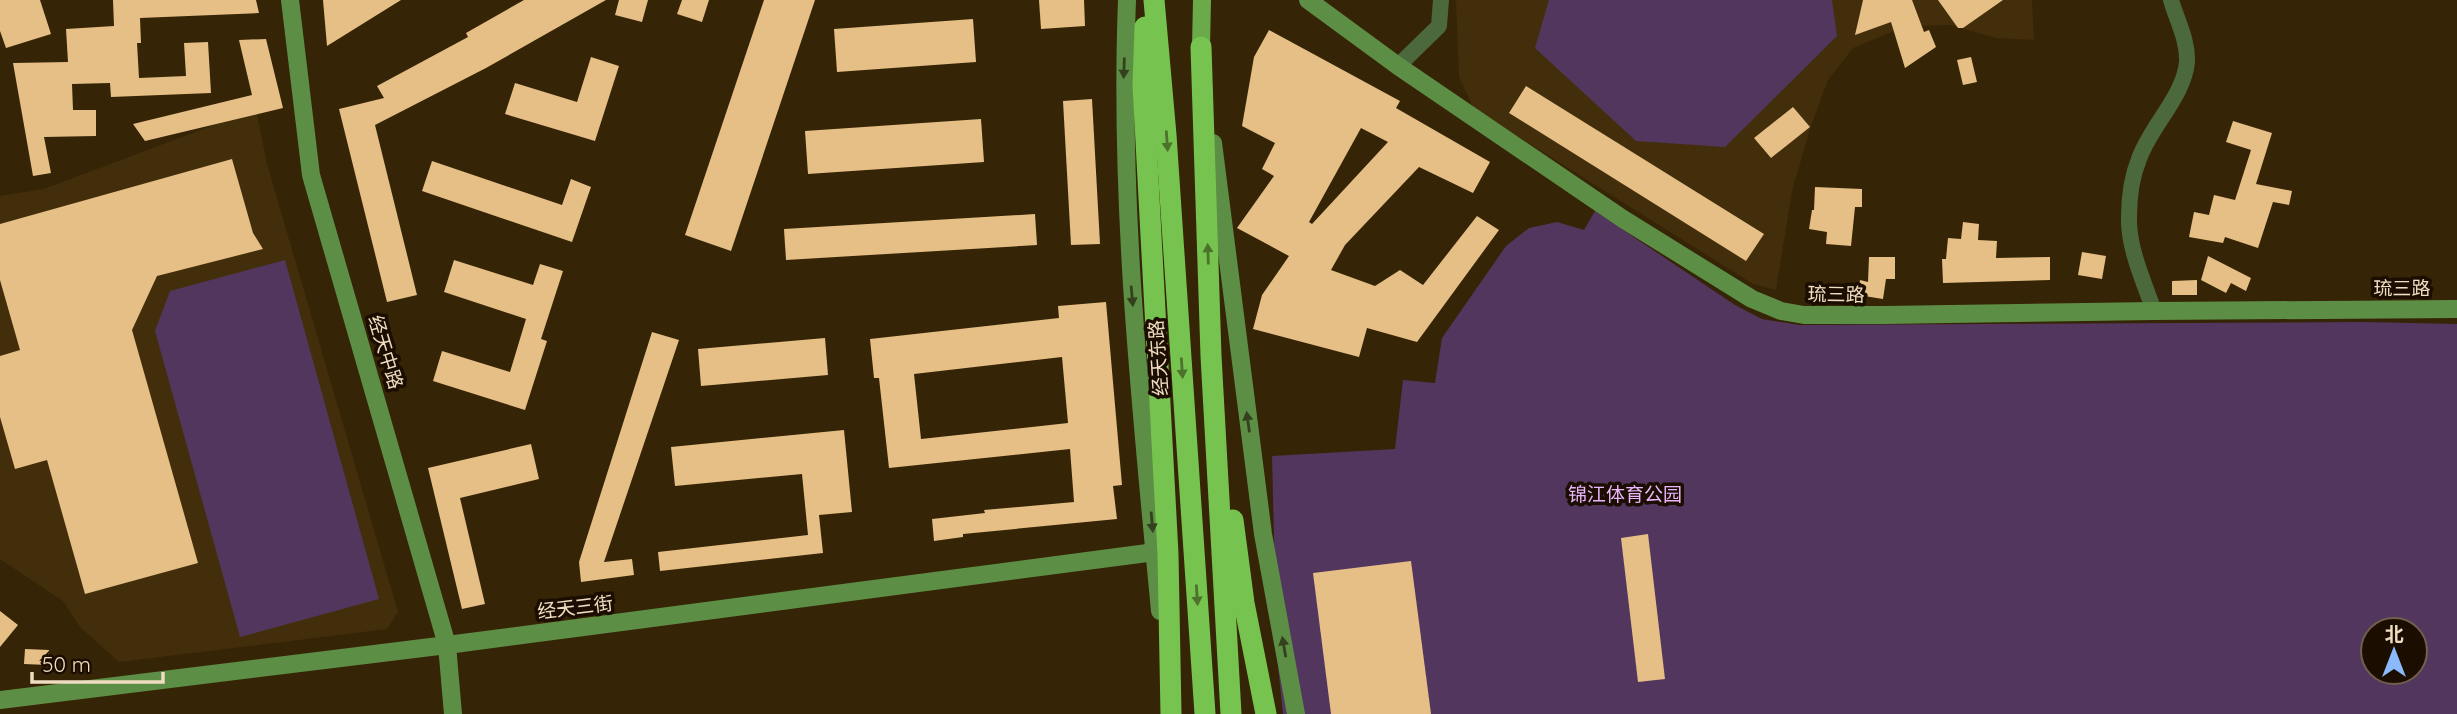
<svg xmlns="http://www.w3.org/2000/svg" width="2457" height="714" viewBox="0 0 2457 714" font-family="Quicksand,'Noto Sans SC',sans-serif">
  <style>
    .built { fill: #432e0b }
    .green { fill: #53365e; fill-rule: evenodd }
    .building { fill: #e5bf86; fill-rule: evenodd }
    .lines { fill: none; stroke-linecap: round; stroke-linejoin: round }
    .street { stroke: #4b693d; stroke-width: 16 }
    .secondary { stroke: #5d8e45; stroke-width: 18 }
    .primary { stroke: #6aaa4b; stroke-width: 18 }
    .highway { stroke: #76c44f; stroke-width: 21 }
    .oneway { fill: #35411c }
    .oneway2 { fill: #4d722b }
    .labels { text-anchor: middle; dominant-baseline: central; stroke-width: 7; stroke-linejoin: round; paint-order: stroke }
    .street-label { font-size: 19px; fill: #f0ddc1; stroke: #1b0d00 }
    .park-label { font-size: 19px; fill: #e9b5fd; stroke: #1b0d00 }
  </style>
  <rect width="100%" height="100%" fill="#362406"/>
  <g class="built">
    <polygon points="1456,0 2032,0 2034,40 1996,38 1950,25 1906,26 1853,48 1828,80 1811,126 1792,191 1776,290 1753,284 1474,109 1459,77"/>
    <polygon points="256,109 267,164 398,612 387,629 119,662 80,627 63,601 0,559 0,196 44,189"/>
  </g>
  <g class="green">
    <polygon points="1549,0 1832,0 1837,36 1725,147 1636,141 1535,48"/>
    <path d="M1595 211 1735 305 1762 319 1799 325 2363 322 2457 324V714H1283L1277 656 1272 456 1395 449 1403 380 1435 383 1442 338 1506 246 1529 228 1557 222 1584 230ZM2373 630H2415V672H2373Z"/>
    <polygon points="285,260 379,599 240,637 155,331 170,291"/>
  </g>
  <g class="building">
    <polygon points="0,0 40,0 51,34 6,48 0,31"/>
    <polygon points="113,0 256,0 259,13 140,18 141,43 137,43 139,78 186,76 184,43 208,42 211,93 111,97 110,83 72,84 73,110 96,110 96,136 44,137 51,173 33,176 13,63 68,62 66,29 114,26"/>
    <polygon points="323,0 401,0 327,46"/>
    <polygon points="524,0 606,0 486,68 375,125 417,295 387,302 339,109 384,98 377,86 468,37 466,33"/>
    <polygon points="619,0 648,0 642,22 615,15"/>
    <polygon points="682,0 709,0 702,22 677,14"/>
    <polygon points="764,0 815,0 731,251 685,235"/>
    <polygon points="1039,0 1084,0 1085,26 1041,29"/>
    <polygon points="1863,0 1912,0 1924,32 1929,30 1936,47 1905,68 1891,22 1855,35"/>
    <polygon points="1938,0 2003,0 1963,28 1958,28"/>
    <polygon points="973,19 976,62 837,72 834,29"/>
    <path d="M1269 30 1400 101 1396 108 1490 162 1473 193 1419 167 1345 245 1331 270 1375 286 1400 270 1423 285 1477 216 1499 230 1417 342 1367 328 1359 357 1253 329 1262 295 1289 256 1237 228 1274 176 1262 169 1275 143 1242 126 1254 57ZM1361 128 1388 142 1312 224 1309 222Z"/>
    <polygon points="266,39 283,108 145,141 133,124 252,95 239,40"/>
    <polygon points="591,57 619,66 595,141 505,114 515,83 577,102"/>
    <polygon points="1971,57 1977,82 1963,85 1957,60"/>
    <polygon points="1526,86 1764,234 1746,261 1509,113"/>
    <polygon points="1092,99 1100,244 1071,245 1063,101"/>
    <polygon points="1793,107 1810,127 1771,158 1754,138"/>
    <polygon points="981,119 984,162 808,174 805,131"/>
    <polygon points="2233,121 2272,133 2256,184 2292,191 2289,205 2273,202 2258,248 2225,237 2223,243 2189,237 2194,212 2209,215 2214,195 2235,200 2251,150 2226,142"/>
    <polygon points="232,159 253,233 263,249 157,276 132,330 198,563 85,594 47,460 15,469 0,417 0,356 20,350 0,280 0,224"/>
    <polygon points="432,161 562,205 571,179 591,187 572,242 422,191"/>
    <polygon points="1815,187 1862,189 1862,207 1855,207 1851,246 1826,244 1827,232 1809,229 1812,210 1814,210"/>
    <polygon points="1035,214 1037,245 786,260 784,229"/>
    <polygon points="1963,222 1979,224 1978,240 1997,241 1996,258 2050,257 2050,280 1943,283 1942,259 1946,259 1948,238 1961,239"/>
    <polygon points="2082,252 2106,256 2102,279 2078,275"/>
    <polygon points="2208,256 2251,278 2246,291 2231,283 2226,293 2201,280"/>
    <polygon points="1869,257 1895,257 1895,279 1886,279 1883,299 1858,295 1860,280 1868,282"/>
    <polygon points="454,260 533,285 540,264 563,271 541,339 547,341 525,410 433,381 442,351 510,372 526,319 444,292"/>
    <polygon points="2197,280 2197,295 2172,295 2172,281"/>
    <path d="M1106 302 1122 485 1113 486 1117 519 963 534V537L934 541 932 519 985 513 984 510 1074 502 1070 449 889 468 879 378H874L870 339 1059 318 1058 306ZM1062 357 1068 423 921 439 914 374Z"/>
    <polygon points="652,332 679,340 604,562 632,559 634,575 581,582 579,562"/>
    <polygon points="825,338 828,375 701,386 698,349"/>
    <polygon points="844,430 852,512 819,515 823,553 660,571 658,552 808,535 802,474 675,486 671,447"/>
    <polygon points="531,444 539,479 460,498 485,604 462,609 428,468"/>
    <polygon points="1648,534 1665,679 1638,682 1621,538"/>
    <polygon points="1411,561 1431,714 1331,714 1313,573"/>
    <polygon points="0,611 18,625 0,647"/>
    <polygon points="25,649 49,650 48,665 24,664"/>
  </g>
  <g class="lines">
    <g class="street">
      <polyline points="1398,66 1439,26 1441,0"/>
      <path d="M2154 311C2144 282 2128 248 2129 217 2129 198 2132 176 2139 159 2150 127 2184 96 2187 62 2188 40 2177 21 2171 0"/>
    </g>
    <g class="secondary">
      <polyline points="290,0 311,175 447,645 453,714"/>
      <path d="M1127 0C1119 204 1141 408 1160 611"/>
      <polyline points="1308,0 1398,66 1623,219 1752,299 1781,311 1804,315 1883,315 2154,311 2457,309"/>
      <polyline points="1213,143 1263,534 1296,714"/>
      <polyline points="0,700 447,645 1155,552"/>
    </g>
    <polyline class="primary" points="1201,47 1202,0"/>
    <g class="highway">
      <polyline points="1154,0 1166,135 1205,714"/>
      <polyline points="1145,27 1143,85 1168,554 1171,714"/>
      <polyline points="1201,47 1211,356 1231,714"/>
      <polyline points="1233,520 1244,603 1266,714"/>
    </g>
  </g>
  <defs><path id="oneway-solid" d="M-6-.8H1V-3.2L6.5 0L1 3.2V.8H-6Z" transform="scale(1.75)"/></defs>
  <g class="oneway">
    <use href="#oneway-solid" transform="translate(1124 68) rotate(92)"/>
    <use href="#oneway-solid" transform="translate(1132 296) rotate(85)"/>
    <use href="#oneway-solid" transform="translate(1248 422) rotate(-98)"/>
    <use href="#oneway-solid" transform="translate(1152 522) rotate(85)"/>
    <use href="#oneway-solid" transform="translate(1284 647) rotate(-100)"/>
  </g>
  <g class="oneway2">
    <use href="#oneway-solid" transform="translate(1167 141) rotate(86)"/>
    <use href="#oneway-solid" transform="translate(1208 254) rotate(-92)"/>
    <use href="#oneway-solid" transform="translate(1182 368) rotate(86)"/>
    <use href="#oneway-solid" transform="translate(1197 595) rotate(86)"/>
  </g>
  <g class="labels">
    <g class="street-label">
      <text x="2402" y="288">琉三路</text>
      <text transform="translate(1836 294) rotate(1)">琉三路</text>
      <text transform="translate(386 352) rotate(73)">经天中路</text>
      <text transform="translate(1158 358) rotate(-94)">经天东路</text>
      <text transform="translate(575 607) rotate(-7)">经天三街</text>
    </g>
    <g class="park-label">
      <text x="1625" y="494">锦江体育公园</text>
    </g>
  </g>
  <g transform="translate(2394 651)"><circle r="33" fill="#1b0d00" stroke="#70604d" stroke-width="2"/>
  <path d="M0-5L12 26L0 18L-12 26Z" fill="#8abafc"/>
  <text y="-10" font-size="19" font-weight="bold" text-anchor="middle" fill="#f0ddc1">北</text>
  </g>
  <path d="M32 672v10h131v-10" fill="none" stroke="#f0ddc1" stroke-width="3.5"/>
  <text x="42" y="672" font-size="21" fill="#f0ddc1" stroke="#1b0d00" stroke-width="5" paint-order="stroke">50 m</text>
</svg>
